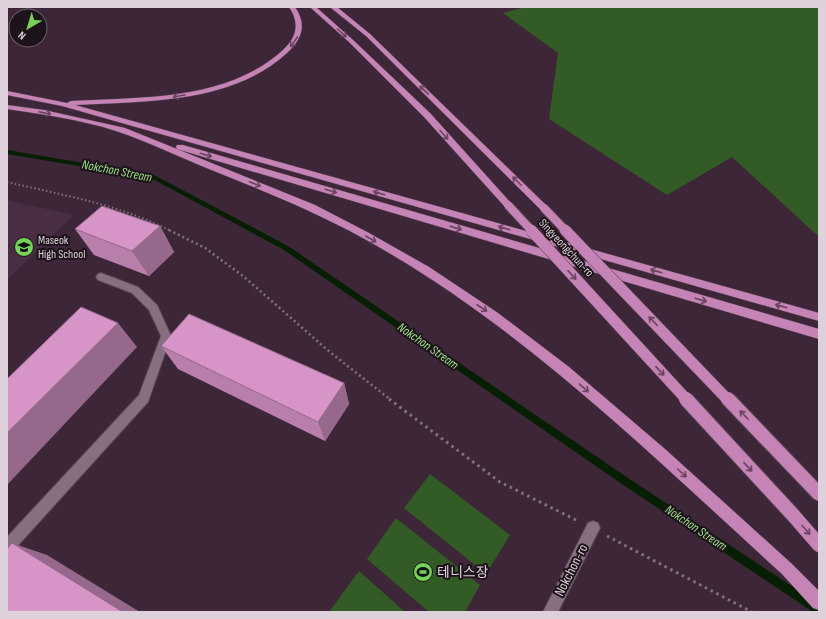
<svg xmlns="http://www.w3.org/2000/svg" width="826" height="619" viewBox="0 0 826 619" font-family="'Sofia Sans Condensed','Noto Sans KR',sans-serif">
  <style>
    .built { fill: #492d43 }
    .green { fill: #335b26 }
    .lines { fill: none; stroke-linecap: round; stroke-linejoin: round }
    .stream { fill: #061e01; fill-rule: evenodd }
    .service-casing { stroke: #574553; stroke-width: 2 }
    .minor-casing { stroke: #574553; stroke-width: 2 }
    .trunk-casing { stroke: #574553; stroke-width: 1 }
    .path-far2 { stroke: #84727f; stroke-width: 2; stroke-dasharray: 1.5 2.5; stroke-linecap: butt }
    .path-far1 { stroke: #84727f; stroke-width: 2.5; stroke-dasharray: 2 3; stroke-linecap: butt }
    .path { stroke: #84727f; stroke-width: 3; stroke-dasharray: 2.5 4; stroke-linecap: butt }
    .service { fill: #886e81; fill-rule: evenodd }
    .minor { fill: #886e81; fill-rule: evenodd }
    .trunk { fill: #c683b6; fill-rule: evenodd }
    .trunk-bridge-far2-casing { stroke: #574553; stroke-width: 10; stroke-linecap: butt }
    .trunk-bridge-far1-casing { stroke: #574553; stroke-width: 12; stroke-linecap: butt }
    .trunk-bridge-casing { stroke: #574553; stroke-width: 16; stroke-linecap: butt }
    .trunk-bridge-far2 { stroke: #c683b6; stroke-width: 8 }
    .trunk-bridge-far1 { stroke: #c683b6; stroke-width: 11 }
    .trunk-bridge { stroke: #c683b6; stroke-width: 14 }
    .wall { fill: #b97fab }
    .shaded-wall { fill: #96688b }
    .building { fill: #d794c7; stroke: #96688b }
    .oneway { stroke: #694560 }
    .labels { text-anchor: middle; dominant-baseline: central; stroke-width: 4; stroke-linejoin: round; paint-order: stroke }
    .poi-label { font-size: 12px; fill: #dfd1db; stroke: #1d131a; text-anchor: start }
    .street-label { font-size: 12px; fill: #dfd1db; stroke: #1d131a }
    .water-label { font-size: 13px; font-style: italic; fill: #9cdf88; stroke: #1d131a }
    .near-street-label { font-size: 14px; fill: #dfd1db; stroke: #1d131a }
    .near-poi-label { font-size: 14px; fill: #dfd1db; stroke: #1d131a; text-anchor: start }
  </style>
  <rect width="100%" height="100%" fill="#3c2637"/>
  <polygon class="built" points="7,200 74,215 7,280"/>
  <g class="green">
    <polygon points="525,7 819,7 819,237 732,157 667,195 549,119 558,53 503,13"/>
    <polygon points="430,474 510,535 486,574 404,508"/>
    <polygon points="396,518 480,585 465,612 429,612 367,559"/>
    <polygon points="359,571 405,612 329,612"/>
  </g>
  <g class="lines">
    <polygon class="stream" points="7,150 154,175 288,246 625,476 819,604 819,612 813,612 619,482 284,250 151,178 7,154"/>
    <defs>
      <polygon id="service" points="101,273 138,287 157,305 171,336 148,402 12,552 7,554 7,537 139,395 161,336 149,310 132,293 98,280 96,277 98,274"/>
      <polygon id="minor" points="593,521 598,523 600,528 558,612 543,612 588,523"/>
      <g id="trunk">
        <path d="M289 7H295C307 24 302 39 288 52 232 104 147 101 75 105L819 313V321L62 106 7 95V91L67 103 71 101C143 97 227 101 283 50 297 37 300 23 289 7Z"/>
        <polygon points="310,7 316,7 353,40 430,113 511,203 513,205 511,207 505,207 424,117 349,42"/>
        <polygon points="330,7 337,7 370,34 547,206 549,208 547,210 541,210 366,36"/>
        <path d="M7 105 44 110 125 128 315 205 369 233 429 267 498 313 569 367 665 449 792 564 819 591V610L813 608 782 574C649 453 520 324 361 237 314 211 264 191 214 171 181 158 149 142 116 131 83 120 41 114 7 109Z"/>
        <polygon points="177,145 183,145 819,329 819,339 177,149 176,147"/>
        <polygon points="793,508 798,510 819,534 819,553 814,550 788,520 786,515 788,510"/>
      </g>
    </defs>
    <use href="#service" class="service-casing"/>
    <use href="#minor" class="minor-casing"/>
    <use href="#trunk" class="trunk-casing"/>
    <path class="path-far2" d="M7 182C62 195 121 205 171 231"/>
    <polyline class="path-far1" points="169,230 205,248 243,276 331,353 391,400"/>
    <g class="path">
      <polyline points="389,399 500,482 576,520"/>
      <polyline points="607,536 752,612"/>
    </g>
    <use href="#service" class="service"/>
    <use href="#minor" class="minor"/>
    <use href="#trunk" class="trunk"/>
    <defs>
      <g id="trunk-bridge-far2">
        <polyline points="508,205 532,231"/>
        <polyline points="544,208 566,231"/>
      </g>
      <g id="trunk-bridge-far1">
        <polyline points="531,230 687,400"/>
        <polyline points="565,230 728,400"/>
      </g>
      <g id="trunk-bridge">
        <polyline points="686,399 793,515"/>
        <polyline points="728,399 819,494"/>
      </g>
    </defs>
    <use href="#trunk-bridge-far2" class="trunk-bridge-far2-casing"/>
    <use href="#trunk-bridge-far1" class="trunk-bridge-far1-casing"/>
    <use href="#trunk-bridge" class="trunk-bridge-casing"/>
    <use href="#trunk-bridge-far2" class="trunk-bridge-far2"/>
    <use href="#trunk-bridge-far1" class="trunk-bridge-far1"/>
    <use href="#trunk-bridge" class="trunk-bridge"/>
  </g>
  <g class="wall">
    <polygon points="160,226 174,252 149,276 94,255 75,229"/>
    <polygon points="161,346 344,383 349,404 325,441 178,369"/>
  </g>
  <g class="shaded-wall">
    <polygon points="160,226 174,252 149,276 132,251"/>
    <polygon points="118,323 137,347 7,485 7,433"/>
    <polygon points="344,383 349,404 325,441 318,422"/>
    <polygon points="12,543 47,555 140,612 123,612"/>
  </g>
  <g class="building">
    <polygon points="102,206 160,226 132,251 75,229"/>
    <polygon points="81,307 118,323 7,433 7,379"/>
    <polygon points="189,314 344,383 318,422 161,346"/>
    <polygon points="12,543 123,612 7,612 7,549"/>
  </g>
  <defs><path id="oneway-shaft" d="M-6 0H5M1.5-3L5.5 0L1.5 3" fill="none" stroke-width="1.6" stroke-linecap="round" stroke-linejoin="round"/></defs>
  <g class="oneway">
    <use href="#oneway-shaft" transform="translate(342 33) rotate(42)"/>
    <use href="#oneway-shaft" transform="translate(294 42) rotate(124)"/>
    <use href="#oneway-shaft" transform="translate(424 90) rotate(-137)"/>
    <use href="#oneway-shaft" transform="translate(179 96) rotate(171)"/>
    <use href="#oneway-shaft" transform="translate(45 113) rotate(11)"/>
    <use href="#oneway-shaft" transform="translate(444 135) rotate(48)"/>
    <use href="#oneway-shaft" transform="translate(206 155) rotate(16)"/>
    <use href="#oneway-shaft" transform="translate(517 181) rotate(-135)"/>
    <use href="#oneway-shaft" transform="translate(255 184) rotate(22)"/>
    <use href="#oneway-shaft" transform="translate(331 191) rotate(16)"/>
    <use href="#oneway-shaft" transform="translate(379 193) rotate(-164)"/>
    <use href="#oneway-shaft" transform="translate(456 228) rotate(16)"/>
    <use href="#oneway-shaft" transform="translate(504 228) rotate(-164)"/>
    <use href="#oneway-shaft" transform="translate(371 239) rotate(30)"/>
    <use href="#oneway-shaft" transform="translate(656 271) rotate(-164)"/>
    <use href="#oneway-shaft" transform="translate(572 275) rotate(47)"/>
    <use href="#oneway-shaft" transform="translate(701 300) rotate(16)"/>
    <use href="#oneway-shaft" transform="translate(781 306) rotate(-164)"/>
    <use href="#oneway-shaft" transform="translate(482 308) rotate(33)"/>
    <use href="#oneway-shaft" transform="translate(653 321) rotate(-134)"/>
    <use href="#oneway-shaft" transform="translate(660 371) rotate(47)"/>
    <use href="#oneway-shaft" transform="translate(584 388) rotate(41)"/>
    <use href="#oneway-shaft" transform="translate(744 415) rotate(-134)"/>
    <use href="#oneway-shaft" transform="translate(748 467) rotate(47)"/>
    <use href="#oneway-shaft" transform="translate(682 473) rotate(42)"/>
    <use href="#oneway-shaft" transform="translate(806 530) rotate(49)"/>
  </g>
  <defs>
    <symbol id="school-disc" viewBox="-11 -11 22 22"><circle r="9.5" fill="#77d259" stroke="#1d131a"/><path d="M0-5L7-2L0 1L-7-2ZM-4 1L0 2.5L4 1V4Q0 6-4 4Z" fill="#111"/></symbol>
    <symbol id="stadium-disc" viewBox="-11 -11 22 22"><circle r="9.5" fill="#77d259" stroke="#1d131a"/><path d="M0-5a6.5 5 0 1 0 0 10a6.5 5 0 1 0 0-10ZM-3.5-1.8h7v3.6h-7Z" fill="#111"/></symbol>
  </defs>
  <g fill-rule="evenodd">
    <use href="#school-disc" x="13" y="236" width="22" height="22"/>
    <use href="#stadium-disc" x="412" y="561" width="22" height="22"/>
  </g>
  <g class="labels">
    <g class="poi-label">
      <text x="38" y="240">Maseok<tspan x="38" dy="14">High School</tspan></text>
    </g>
    <g class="street-label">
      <text transform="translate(566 248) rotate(47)">Singyeongchun-ro</text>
    </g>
    <g class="water-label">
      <text transform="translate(117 171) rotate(11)">Nokchon Stream</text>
      <text transform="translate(428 346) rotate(35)">Nokchon Stream</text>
      <text transform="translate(696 528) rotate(34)">Nokchon Stream</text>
    </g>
    <g class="near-street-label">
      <text transform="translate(571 570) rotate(-63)">Nokchon-ro</text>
    </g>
    <g class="near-poi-label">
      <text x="437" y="572">테니스장</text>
    </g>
  </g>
  <rect width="826" height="619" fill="none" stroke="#dfd1db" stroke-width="16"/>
  <g transform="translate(28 28) rotate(218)"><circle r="19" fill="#1d131a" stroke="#6b5f67"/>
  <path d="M0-3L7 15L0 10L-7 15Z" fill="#77d259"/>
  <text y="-6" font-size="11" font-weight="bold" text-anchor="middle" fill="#dfd1db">N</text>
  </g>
</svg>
